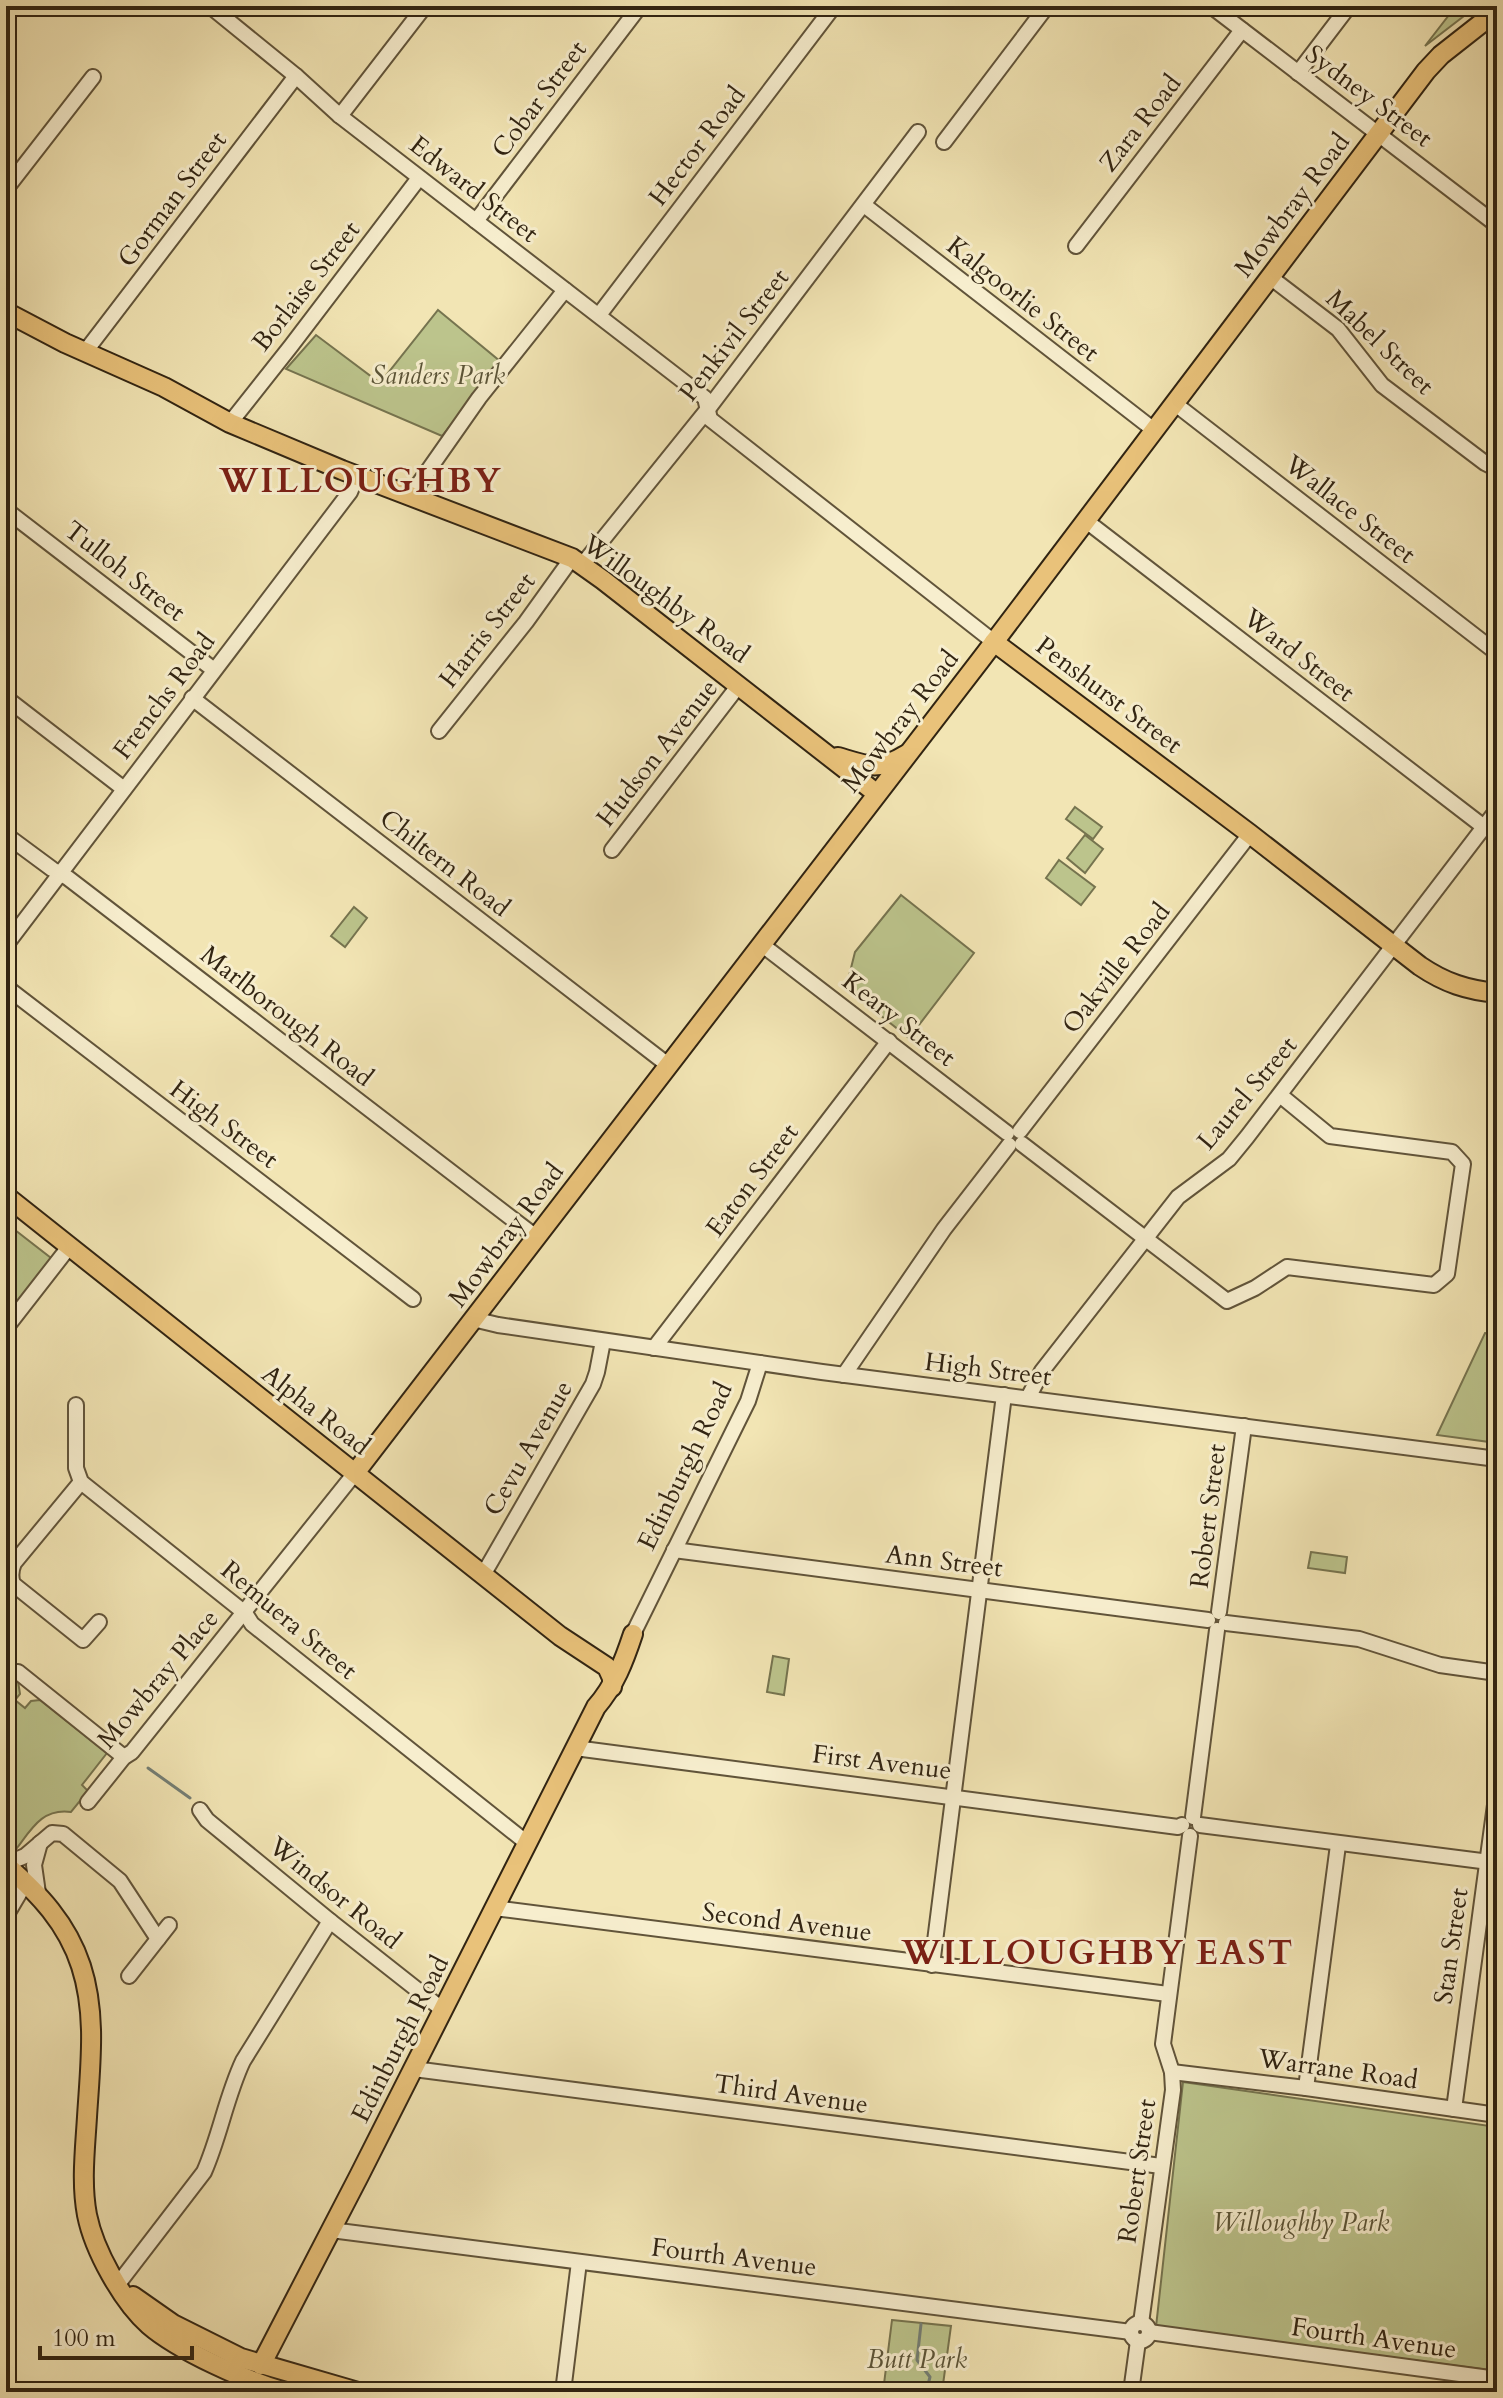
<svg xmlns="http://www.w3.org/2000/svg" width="1503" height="2398" viewBox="0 0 1503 2398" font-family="Cardo,serif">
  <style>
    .green { fill: #bcc48c; stroke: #76744f; stroke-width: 2 }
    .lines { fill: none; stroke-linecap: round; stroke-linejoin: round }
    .stream { stroke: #747f76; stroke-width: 3 }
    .minor-casing { stroke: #61543a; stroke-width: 18 }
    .major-casing { stroke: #312412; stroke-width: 22 }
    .minor { stroke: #f7eece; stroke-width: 14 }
    .major { stroke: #e9c27a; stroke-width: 18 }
    .labels { text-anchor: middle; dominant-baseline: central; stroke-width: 6; stroke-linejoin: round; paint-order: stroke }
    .street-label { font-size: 26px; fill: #312412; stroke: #f7eece }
    .park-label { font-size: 26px; font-style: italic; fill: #5b5437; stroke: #f7eece }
    .district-label { font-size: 34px; font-weight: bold; letter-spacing: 2px; fill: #7a1f14; stroke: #f7eece }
  </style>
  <rect width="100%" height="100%" fill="#f2e5b4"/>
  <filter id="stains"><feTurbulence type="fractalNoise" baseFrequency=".0025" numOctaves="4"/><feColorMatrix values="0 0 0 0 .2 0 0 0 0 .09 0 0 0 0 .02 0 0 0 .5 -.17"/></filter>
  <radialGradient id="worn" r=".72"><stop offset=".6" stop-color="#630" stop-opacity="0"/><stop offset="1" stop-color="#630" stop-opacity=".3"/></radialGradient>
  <g class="green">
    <polygon points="1456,6 1477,6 1425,46"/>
    <polygon points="438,310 501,362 442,436 286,369 316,335 380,383"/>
    <polygon points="1075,807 1102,827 1093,839 1066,819"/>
    <polygon points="1085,835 1103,849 1085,873 1067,858"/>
    <polygon points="1059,860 1095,887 1081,905 1046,878"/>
    <polygon points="901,895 974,953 909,1038 846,988 855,952"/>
    <polygon points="354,907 367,918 345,947 331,936"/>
    <polygon points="6,1223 51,1258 6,1319"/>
    <polygon points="1485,1333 1497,1335 1497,1443 1437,1435"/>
    <polygon points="1311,1552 1347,1557 1345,1573 1308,1568"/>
    <polygon points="773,1656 789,1659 784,1695 767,1692"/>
    <path d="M6 1671 18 1681 20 1694 15 1700 25 1708 31 1701 40 1700 107 1753 82 1785 88 1791 71 1812C43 1808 32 1828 17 1848L6 1841Z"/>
    <polygon points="1183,2082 1497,2127 1497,2371 1156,2327"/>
    <polygon points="892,2320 951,2326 942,2392 883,2392"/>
  </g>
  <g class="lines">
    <g class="stream">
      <polyline points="148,1768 190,1798"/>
      <polyline points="921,2324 917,2360 930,2377 926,2392"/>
    </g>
    <defs>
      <g id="minor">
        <polyline points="210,6 296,76 340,116 705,398 710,419 994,642"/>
        <polyline points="1211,6 1497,225"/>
        <polyline points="1298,73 1349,6"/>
        <polyline points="340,116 425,6"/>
        <polyline points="944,142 1047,6"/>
        <polyline points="6,189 93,77"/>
        <polyline points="864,205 1154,430"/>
        <polyline points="476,221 640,6"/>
        <polyline points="1076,246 1242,30"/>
        <polyline points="1270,277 1338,329 1382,385 1485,463 1497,469"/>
        <polyline points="599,315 834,6"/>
        <polyline points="85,352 296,76"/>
        <polyline points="1174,403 1497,653"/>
        <polyline points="230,423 291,346 419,178"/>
        <polyline points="413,497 418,485 479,398 565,290"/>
        <polyline points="6,510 214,670"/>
        <polyline points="1085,520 1484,827"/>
        <polyline points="583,564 708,409 918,132"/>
        <polyline points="6,698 124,789"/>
        <polyline points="192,698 668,1065"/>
        <polyline points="439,731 526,622 572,558"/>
        <polyline points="6,835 52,869 68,878 536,1237"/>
        <polyline points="612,850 739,685"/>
        <polyline points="761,944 1007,1133"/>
        <polyline points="6,945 350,492 357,475"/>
        <polyline points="6,987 413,1299"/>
        <polyline points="1020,1131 1250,834"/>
        <polyline points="1022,1144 1227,1301 1255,1288 1287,1267 1434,1285 1447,1274 1463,1164 1452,1152 1330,1136 1280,1095"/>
        <polyline points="473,1319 498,1325 822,1372 1497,1459"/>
        <polyline points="6,1328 69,1247"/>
        <polyline points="654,1348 889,1041"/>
        <polyline points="844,1375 944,1229 1009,1145"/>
        <polyline points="1028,1398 1042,1371 1178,1197 1229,1159 1247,1137 1497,810"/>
        <polyline points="76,1405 76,1468 81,1482 245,1613 252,1624 527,1843"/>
        <path d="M81 1482 14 1563C11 1570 10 1576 13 1584L83 1640 99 1622"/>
        <polyline points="674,1550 1208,1620"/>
        <polyline points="483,1575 593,1384 597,1372 603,1341"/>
        <polyline points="1219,1612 1244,1426"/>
        <polyline points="1226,1623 1359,1639 1440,1665 1497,1673"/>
        <polyline points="633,1634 748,1401 760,1363"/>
        <polyline points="18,1672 124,1757"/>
        <polyline points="575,1748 1178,1827 1182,1825"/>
        <polyline points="88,1802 124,1757 132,1752 355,1473"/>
        <polyline points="200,1810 207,1820 330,1921 443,2010"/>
        <polyline points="1193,1817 1217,1630"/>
        <polyline points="1200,1825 1497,1863"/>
        <polyline points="6,1864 25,1856 52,1833 63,1834 120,1881 158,1939"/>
        <polyline points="38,1893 34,1865 40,1843"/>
        <polyline points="494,1908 1168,1994"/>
        <polyline points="6,1916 26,1882"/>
        <polyline points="932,1965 1004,1395"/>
        <polyline points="129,1976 169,1925"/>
        <polyline points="414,2069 1161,2166"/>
        <polyline points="1172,2072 1306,2088 1497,2115"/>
        <polyline points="1306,2088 1338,1845"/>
        <polyline points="1454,2109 1497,1790"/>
        <polyline points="331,2230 1131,2332"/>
        <path d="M118 2284 204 2172C220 2136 226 2097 243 2061L330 1921"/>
        <polyline points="1141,2323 1173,2090 1172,2072 1163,2044 1190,1836"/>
        <circle cx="1140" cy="2332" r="9"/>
        <polyline points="1149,2332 1497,2379"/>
        <polyline points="563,2392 579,2262"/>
        <polyline points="1131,2392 1138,2341"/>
      </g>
      <g id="major">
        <polyline points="6,312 65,343 164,387 230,423 342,470 572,558 603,580 876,793"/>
        <path d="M994 642 1250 834 1420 966C1445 983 1467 990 1497 993"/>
        <path d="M838 757C865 765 878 772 905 755"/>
        <polyline points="6,1196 560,1636 607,1667 612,1678 612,1687"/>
        <polyline points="355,1473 982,658 1426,71 1441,55 1497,11"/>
        <path d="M6 1865C39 1894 67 1923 81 1966 97 2015 90 2067 87 2117 85 2150 81 2183 87 2215 94 2250 122 2301 149 2325 179 2351 247 2381 285 2392"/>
        <polyline points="133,2296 173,2324 241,2358 358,2392"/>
        <path d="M261 2365 359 2176 596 1707C615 1685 624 1661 633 1634"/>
      </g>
    </defs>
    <use href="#minor" class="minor-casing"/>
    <use href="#major" class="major-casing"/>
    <use href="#minor" class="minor"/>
    <use href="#major" class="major"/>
  </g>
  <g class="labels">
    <g class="street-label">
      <text transform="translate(1369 96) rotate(37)">Sydney Street</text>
      <text transform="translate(539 99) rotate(-53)">Cobar Street</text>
      <text transform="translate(1140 123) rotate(-52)">Zara Road</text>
      <text transform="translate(697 146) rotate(-53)">Hector Road</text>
      <text transform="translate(474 189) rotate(38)">Edward Street</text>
      <text transform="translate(172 199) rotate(-53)">Gorman Street</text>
      <text transform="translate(1292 205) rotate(-53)">Mowbray Road</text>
      <text transform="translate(306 286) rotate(-52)">Borlaise Street</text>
      <text transform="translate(1023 299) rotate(38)">Kalgoorlie Street</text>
      <text transform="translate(734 335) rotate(-52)">Penkivil Street</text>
      <text transform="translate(1380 342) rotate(44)">Mabel Street</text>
      <text transform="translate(1350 509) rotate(38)">Wallace Street</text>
      <text transform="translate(125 571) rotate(38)">Tulloh Street</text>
      <text transform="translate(666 599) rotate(36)">Willoughby Road</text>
      <text transform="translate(487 630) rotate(-52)">Harris Street</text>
      <text transform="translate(1299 655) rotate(38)">Ward Street</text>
      <text transform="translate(1109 695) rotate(37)">Penshurst Street</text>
      <text transform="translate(164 696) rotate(-53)">Frenchs Road</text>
      <text transform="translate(900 721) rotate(-52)">Mowbray Road</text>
      <text transform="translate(657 753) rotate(-52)">Hudson Avenue</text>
      <text transform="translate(445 863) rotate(38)">Chiltern Road</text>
      <text transform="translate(1116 968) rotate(-52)">Oakville Road</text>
      <text transform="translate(287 1016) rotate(38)">Marlborough Road</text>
      <text transform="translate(899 1019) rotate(38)">Keary Street</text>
      <text transform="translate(1247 1093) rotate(-50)">Laurel Street</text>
      <text transform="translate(224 1124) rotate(37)">High Street</text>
      <text transform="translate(752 1180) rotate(-53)">Eaton Street</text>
      <text transform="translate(506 1235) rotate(-53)">Mowbray Road</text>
      <text transform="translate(988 1369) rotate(7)">High Street</text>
      <text transform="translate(316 1410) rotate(38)">Alpha Road</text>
      <text transform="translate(528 1448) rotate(-60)">Cevu Avenue</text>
      <text transform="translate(685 1466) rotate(-64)">Edinburgh Road</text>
      <text transform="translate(1208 1516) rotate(-83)">Robert Street</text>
      <text transform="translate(944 1561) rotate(7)">Ann Street</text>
      <text transform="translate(289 1620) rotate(40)">Remuera Street</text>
      <text transform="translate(158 1679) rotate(-50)">Mowbray Place</text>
      <text transform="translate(882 1762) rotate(7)">First Avenue</text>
      <text transform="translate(335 1893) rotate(39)">Windsor Road</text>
      <text transform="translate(787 1922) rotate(7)">Second Avenue</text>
      <text transform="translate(1451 1946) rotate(-82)">Stan Street</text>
      <text transform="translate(400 2039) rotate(-63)">Edinburgh Road</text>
      <text transform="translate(1338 2069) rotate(8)">Warrane Road</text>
      <text transform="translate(791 2094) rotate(8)">Third Avenue</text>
      <text transform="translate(1137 2171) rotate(-82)">Robert Street</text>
      <text transform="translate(734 2257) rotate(7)">Fourth Avenue</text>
      <text transform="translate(1374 2338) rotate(8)">Fourth Avenue</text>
    </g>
    <g class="park-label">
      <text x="438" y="375">Sanders Park</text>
      <text x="1301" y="2222">Willoughby Park</text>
      <text x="917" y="2359">Butt Park</text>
    </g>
    <g class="district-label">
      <text x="361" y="481">WILLOUGHBY</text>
      <text x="1098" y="1953">WILLOUGHBY EAST</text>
    </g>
  </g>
  <rect width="1503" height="2398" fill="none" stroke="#f2e5b4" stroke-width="32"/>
  <rect x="8" y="8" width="1487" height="2382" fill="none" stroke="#312412" stroke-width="4"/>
  <rect x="16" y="16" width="1471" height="2366" fill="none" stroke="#312412" stroke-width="2"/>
  <path d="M40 2346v12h152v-12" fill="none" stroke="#312412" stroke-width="4"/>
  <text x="52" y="2346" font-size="24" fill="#312412" stroke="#f7eece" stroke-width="6" paint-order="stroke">100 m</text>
  <rect width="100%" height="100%" filter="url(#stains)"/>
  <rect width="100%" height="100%" fill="url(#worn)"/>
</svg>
